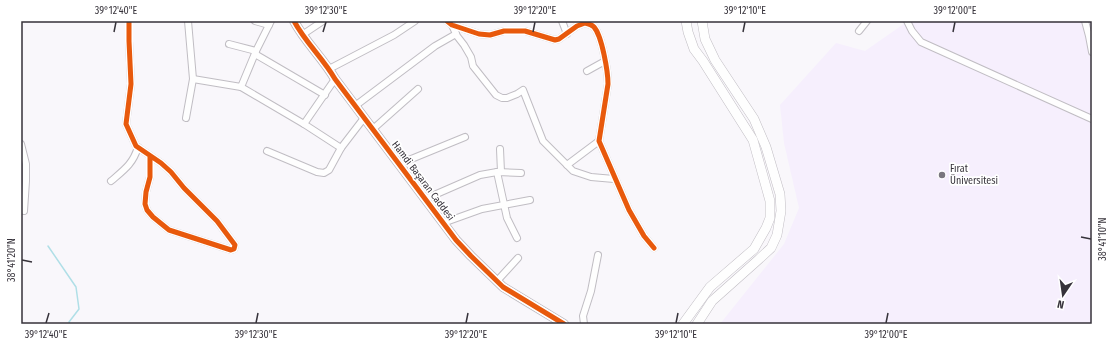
<svg xmlns="http://www.w3.org/2000/svg" width="1113" height="345" viewBox="0 0 1113 345" font-family="'Fira Sans Condensed',sans-serif">
  <style>
    .built { fill: #f6effd }
    .lines { fill: none; stroke-linecap: round; stroke-linejoin: round }
    .stream { stroke: #b0dfe7; stroke-width: 1.5 }
    .minor-casing { stroke: #c0bdc3; stroke-width: 8 }
    .tertiary-casing { stroke: #c0bdc3; stroke-width: 10 }
    .secondary-casing { stroke: #c0bdc3; stroke-width: 10 }
    .minor { stroke: #fefefe; stroke-width: 6 }
    .tertiary { stroke: #fefefe; stroke-width: 8 }
    .secondary { stroke: #fefefe; stroke-width: 9 }
    .cycleway-casing { stroke: #fff; stroke-width: 8 }
    .cycleway { stroke: #e8590c; stroke-width: 5 }
    .ticks { fill: none; stroke: #36323a; stroke-width: 1.5 }
    .poi-dot { fill: #7a777e; stroke: #fff; stroke-width: 1.5 }
    .labels { text-anchor: middle; dominant-baseline: central; stroke-width: 3.5; stroke-linejoin: round; paint-order: stroke }
    .poi-label { font-size: 10px; fill: #36323a; stroke: #fff; text-anchor: start }
    .street-label { font-size: 10px; fill: #36323a; stroke: #fff }
    .neatline { fill: none; stroke: #36323a; stroke-width: 1.5 }
    .ticks-label { font-size: 10px; text-anchor: middle; fill: #36323a }
  </style>
  <rect width="100%" height="100%" fill="#f9f7fb"/>
  <polygon class="built" points="908,21 1092,21 1092,324 720,324 784,244 799,208 784,143 780,105 836,43 865,51"/>
  <g class="lines">
    <polyline class="stream" points="48,246 76,287 79,309 69,322 70,324"/>
    <defs>
      <g id="minor">
        <polyline points="129,21 129,41 131,84 126,124 136,146 161,163 171,172 184,188 217,221 235,245 234,249 231,250 169,230 153,217 147,210 145,204 146,192 150,177 150,156"/>
        <polyline points="255,21 269,25"/>
        <polyline points="271,21 256,51 241,87 304,124 335,79"/>
        <path d="M447 21 452 25 479 34 490 35 504 31H525L555 40 559 39 577 26 585 23C589 24 592 25 594 27 602 36 608 72 608 84L599 141 629 210 644 236 654 248"/>
        <polyline points="562,21 567,34"/>
        <polyline points="907,21 912,31 921,42 1092,119"/>
        <polyline points="1085,21 1089,36 1092,52"/>
        <polyline points="452,25 457,36 464,45 471,57 473,66 496,95 502,98 507,98 517,94 523,90 543,141 573,171 591,177 614,179"/>
        <polyline points="859,31 867,21"/>
        <polyline points="302,35 323,21"/>
        <polyline points="229,44 256,51"/>
        <polyline points="255,54 325,95"/>
        <polyline points="329,69 394,35 415,21"/>
        <polyline points="587,71 605,61"/>
        <polyline points="193,79 241,87"/>
        <polyline points="355,106 435,46 456,34"/>
        <polyline points="186,118 193,79 188,21"/>
        <polyline points="304,124 341,148"/>
        <polyline points="373,129 418,89"/>
        <polyline points="21,144 26,164 26,181 24,211"/>
        <polyline points="500,149 501,172"/>
        <polyline points="267,151 317,172 324,173 329,170 341,148 364,118"/>
        <polyline points="399,164 465,137"/>
        <polyline points="567,165 599,141"/>
        <polyline points="497,172 507,218 517,238"/>
        <path d="M111 181C124 170 133 164 138 147"/>
        <polyline points="425,199 480,175 497,172 521,173"/>
        <polyline points="443,223 482,209 530,200"/>
        <polyline points="497,281 518,258"/>
        <polyline points="584,324 583,316 591,291 598,255"/>
      </g>
      <path id="tertiary" d="M294 21C305 42 323 58 335 79L456 240 471 256 503 287 564 324"/>
      <g id="secondary">
        <polyline points="683,324 710,287 754,249 766,228 770,218 770,201 753,140 703,61 694,49 688,32 686,21"/>
        <polyline points="697,324 712,301 758,260 771,248 777,235 781,211 780,194 766,147 754,119 715,60 705,39 702,21"/>
      </g>
    </defs>
    <use href="#minor" class="minor-casing"/>
    <use href="#tertiary" class="tertiary-casing"/>
    <use href="#secondary" class="secondary-casing"/>
    <use href="#minor" class="minor"/>
    <use href="#tertiary" class="tertiary"/>
    <use href="#secondary" class="secondary"/>
    <defs>
      <g id="cycleway">
        <polyline points="129,21 129,41 131,84 126,124 136,146 161,163 171,172 184,188 217,221 235,245 234,249 231,250 169,230 153,217 147,210 145,204 146,192 150,177 150,156"/>
        <path d="M294 21C305 42 323 58 335 79L456 240 471 256 503 287 564 324"/>
        <path d="M447 21 452 25 479 34 490 35 504 31H525L555 40 559 39 577 26 585 23C589 24 592 25 594 27 602 36 608 72 608 84L599 141 629 210 644 236 654 248"/>
      </g>
    </defs>
    <use href="#cycleway" class="cycleway-casing"/>
    <use href="#cycleway" class="cycleway"/>
  </g>
  <path class="ticks" d="M114 32 116 22M323 32 326 22M533 32 535 22M743 32 745 22M953 32 955 22M1081 237 1091 239M22 260 32 262M46 323 49 313M256 323 258 313M466 323 468 313M676 323 678 313M886 323 888 313"/>
  <circle class="poi-dot" cx="942" cy="175" r="4"/>
  <g class="labels">
    <g class="poi-label">
      <text x="950" y="169">Fırat<tspan x="950" dy="12">Üniversitesi</tspan></text>
    </g>
    <g class="street-label">
      <text transform="translate(423 181) rotate(53)">Hamdi Başaran Caddesi</text>
    </g>
  </g>
  <rect width="1113" height="345" fill="none" stroke="#ffffff" stroke-width="44"/>
  <g transform="translate(1063 295) rotate(193)" stroke="#ffffff" stroke-width="3" paint-order="stroke">
  <path d="M0-3L7 15L0 10L-7 15Z" fill="#36323a"/>
  <text y="-6" font-size="11" font-weight="bold" text-anchor="middle" fill="#36323a">N</text>
  </g>
  <rect x="22" y="22" width="1069" height="301" class="neatline"/>
  <g class="ticks-label">
    <text x="116" y="14">39°12'40"E</text>
    <text x="326" y="14">39°12'30"E</text>
    <text x="535" y="14">39°12'20"E</text>
    <text x="745" y="14">39°12'10"E</text>
    <text x="955" y="14">39°12'00"E</text>
    <text transform="translate(1102 239) rotate(-90)" y="4">38°41'10"N</text>
    <text transform="translate(11 260) rotate(-90)" y="4">38°41'20"N</text>
    <text x="46" y="338">39°12'40"E</text>
    <text x="256" y="338">39°12'30"E</text>
    <text x="466" y="338">39°12'20"E</text>
    <text x="676" y="338">39°12'10"E</text>
    <text x="886" y="338">39°12'00"E</text>
  </g>
</svg>
